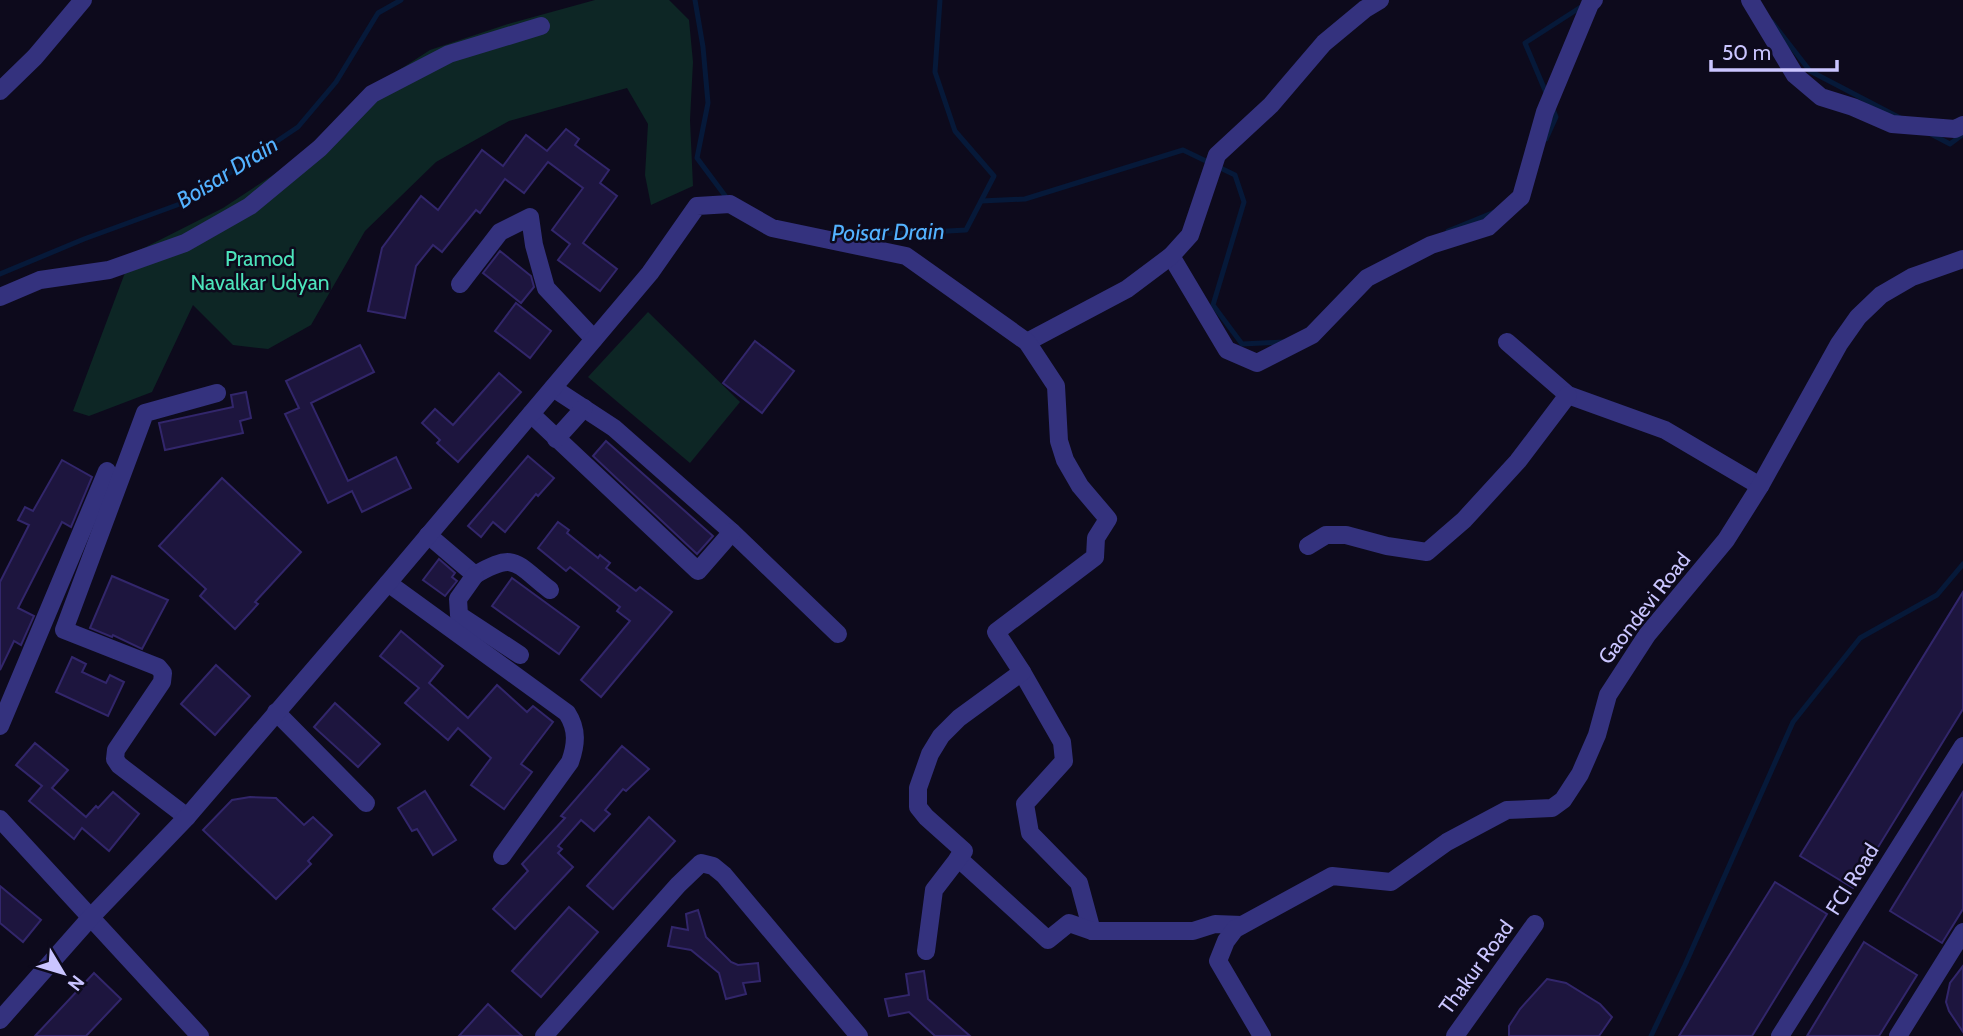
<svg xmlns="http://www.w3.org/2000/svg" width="1963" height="1036" viewBox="0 0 1963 1036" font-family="Cabin,sans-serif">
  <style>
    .green { fill: #0d2625 }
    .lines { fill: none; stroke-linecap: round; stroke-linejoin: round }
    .stream { stroke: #061939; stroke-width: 5 }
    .building { fill: #1d153e; stroke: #32266b; stroke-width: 2 }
    .minor { stroke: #34327e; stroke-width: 18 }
    .labels { text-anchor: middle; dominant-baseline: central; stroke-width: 5; stroke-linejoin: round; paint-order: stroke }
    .park-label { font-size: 21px; fill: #4ce4bb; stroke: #0d0a1c }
    .street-label { font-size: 21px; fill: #cac5ff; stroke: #0d0a1c }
    .water-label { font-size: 23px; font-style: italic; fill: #53b2ff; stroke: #0d0a1c }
  </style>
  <rect width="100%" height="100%" fill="#0d0a1c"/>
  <g class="green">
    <polygon points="595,0 669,0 689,20 693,62 690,120 693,186 651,205 645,175 648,124 627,88 509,121 436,162 365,231 311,325 268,349 233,345 193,305 152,392 89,416 73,411 132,254 223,208 302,156 373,87 430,50 508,24"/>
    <polygon points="648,312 740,402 690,463 588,377"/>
  </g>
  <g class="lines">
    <g class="stream">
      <polyline points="695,0 703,47 708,103 697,158 729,201"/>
      <polyline points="1772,22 1810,71 1902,119"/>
      <polyline points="1547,95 1525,43 1584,5"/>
      <polyline points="1929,133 1950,144 1963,134"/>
      <polyline points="1546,139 1556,117 1552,107"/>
      <polyline points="981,201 1025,199 1183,150 1235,175 1244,202 1213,305 1242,344 1283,342"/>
      <polyline points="1448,231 1497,211"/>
      <polyline points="837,234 912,233 966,230 994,176 955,131 935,72 940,0"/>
      <polyline points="0,274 84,239 188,201 298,127 336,82 378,13 401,0"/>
      <polyline points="1651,1036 1685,965 1793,722 1860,638 1937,595 1963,564"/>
    </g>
  </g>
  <g class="building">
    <polygon points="566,129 579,139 575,145 609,170 600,183 617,196 583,243 617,269 600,291 558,260 570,244 552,230 583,188 548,162 524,193 505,179 480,213 476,210 442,252 433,245 416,266 405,318 368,311 382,248 421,196 438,210 482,150 503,166 526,135 547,151"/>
    <polygon points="500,251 531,276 534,287 521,303 483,273"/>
    <polygon points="516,303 551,331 530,358 495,331"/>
    <polygon points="755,341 794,371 762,413 723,383"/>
    <polygon points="360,345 374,372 311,403 348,481 396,457 411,488 362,512 352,491 328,503 285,414 299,408 286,381"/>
    <polygon points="499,373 521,392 458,462 437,443 440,440 422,423 435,409 453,425"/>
    <polygon points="246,392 251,418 240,421 243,433 165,450 159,423 233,407 231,395"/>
    <polygon points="606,441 713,536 697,554 593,456"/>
    <polygon points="528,456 554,478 538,496 536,494 505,532 493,522 481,537 468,526"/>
    <polygon points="62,460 92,477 71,527 62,522 18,608 34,616 21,645 14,641 0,670 0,582 29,525 18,520 25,507 33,511"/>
    <polygon points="222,478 301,552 255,602 258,604 235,629 200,596 206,589 159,546"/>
    <polygon points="558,522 569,530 567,533 598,558 600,555 610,563 606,568 636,591 640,587 672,612 601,697 581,680 630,621 617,611 620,607 570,567 566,571 538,548"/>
    <polygon points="439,559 455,573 452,577 457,581 445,596 423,580"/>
    <polygon points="112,576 168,600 142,649 113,635 112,637 90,628"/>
    <polygon points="512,578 579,627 559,654 492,606"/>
    <polygon points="1963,592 1963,709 1853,888 1800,856"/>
    <polygon points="401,631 443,666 429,683 468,718 497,685 527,712 533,706 553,722 521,764 532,772 504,809 471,785 491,758 458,728 448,740 405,703 419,688 380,656"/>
    <polygon points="72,657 86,664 82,672 106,683 110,675 124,682 108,716 56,692"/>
    <polygon points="216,665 250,696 215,735 181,704"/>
    <polygon points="335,703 380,744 358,767 314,727"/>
    <polygon points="35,743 68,770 52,788 86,817 96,806 98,808 113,792 139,814 109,851 82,828 74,839 29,801 42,786 16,765"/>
    <polygon points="622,746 649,769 626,791 623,789 605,810 610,814 594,831 581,820 558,846 562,849 558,853 573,867 515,929 493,909 528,871 522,864 565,818 561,816"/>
    <polygon points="425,791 456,840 433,855 417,829 412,831 398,808"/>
    <polygon points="1963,792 1963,909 1942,943 1890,911"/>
    <polygon points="250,797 276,798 304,825 313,817 332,835 308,861 311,864 276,899 203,830 232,800"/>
    <polygon points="649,817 675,841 613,909 587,886"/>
    <polygon points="1775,882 1827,914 1752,1036 1679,1036"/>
    <polygon points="0,886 41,920 23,942 0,923"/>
    <polygon points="569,907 598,932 541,997 512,971"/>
    <polygon points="698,910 706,937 731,962 738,965 758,963 760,981 743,983 746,994 726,999 719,973 691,950 668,946 672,927 688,930 686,914"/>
    <polygon points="1864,942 1917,975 1879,1036 1807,1036"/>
    <polygon points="1963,966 1963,1032 1949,1011 1946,1002 1950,983"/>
    <polygon points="924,971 928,999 970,1036 935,1036 909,1012 889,1016 885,999 909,995 906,974"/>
    <polygon points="94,973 121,999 86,1036 35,1036"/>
    <polygon points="1547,979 1566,983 1600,1004 1612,1017 1599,1036 1509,1036 1509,1026 1520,1009"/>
    <polygon points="488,1004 506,1021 522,1036 459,1036"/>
  </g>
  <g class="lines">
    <g class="minor">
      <polyline points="1750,0 1795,75 1821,97 1853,107 1892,124 1955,129 1963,125"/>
      <polyline points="0,91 35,57 83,0"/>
      <polyline points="1171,256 1227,350 1257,363 1312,335 1367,278 1431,245 1488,227 1521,197 1545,112 1590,4 1594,0"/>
      <polyline points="460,284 500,232 530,217 534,245 546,288 594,339"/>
      <polyline points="0,297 40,280 109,270 185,243 250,206 320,148 372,94 449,54 541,26"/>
      <polyline points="1027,342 1127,289 1171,256 1190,235 1217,155 1271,105 1324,43 1365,9 1380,0"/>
      <polyline points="1507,342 1568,395 1665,430 1760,486"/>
      <polyline points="553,388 614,428 732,532 838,634"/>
      <polyline points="531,414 698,571 732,532"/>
      <polyline points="556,439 584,408"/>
      <path d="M428 535 475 575C516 551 515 563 550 590"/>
      <polyline points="1308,546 1326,535 1346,535 1387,546 1427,552 1464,520 1518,461 1568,395"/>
      <polyline points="475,575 458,599 459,615 520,655"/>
      <path d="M388 583 567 713C578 730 576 745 570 762L502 856"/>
      <polyline points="1022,672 1062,742 1064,761 1025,804 1030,833 1079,883 1092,931"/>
      <polyline points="276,712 366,803"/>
      <polyline points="0,726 107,471"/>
      <polyline points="187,817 119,765 115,759 116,750 162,682 163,673 158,667 64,630 145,413 217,393"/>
      <polyline points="0,819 200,1036"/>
      <polyline points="958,858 1048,940 1069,923 1092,931 1193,931 1215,924 1242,925"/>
      <polyline points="0,1020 91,917 187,817 388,583 650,273 697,206 730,204 772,228 906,256 1027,342 1056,386 1059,441 1065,460 1080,486 1108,519 1096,538 1095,557 996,632 1022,672 959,718 941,736 930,754 918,788 918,807 926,817 964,851 934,890 926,951"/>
      <polyline points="544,1036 678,885 701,863 713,866 724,875 859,1036"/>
      <polyline points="1262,1036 1218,961 1226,941 1235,929 1332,876 1391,882 1447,842 1507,810 1552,808 1563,800 1580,774 1597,735 1608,695 1647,635 1726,540 1760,486 1839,344 1858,317 1881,295 1912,277 1963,259"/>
      <polyline points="1455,1036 1535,924"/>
      <polyline points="1780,1036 1963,746"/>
      <polyline points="1898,1036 1963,932"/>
    </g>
  </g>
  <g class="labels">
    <g class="park-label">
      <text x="260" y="258">Pramod<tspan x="260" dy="24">Navalkar Udyan</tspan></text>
    </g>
    <g class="street-label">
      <text transform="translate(1644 608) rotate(-52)">Gaondevi Road</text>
      <text transform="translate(1852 879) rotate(-58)">FCI Road</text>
      <text transform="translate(1476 967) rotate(-54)">Thakur Road</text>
    </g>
    <g class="water-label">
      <text transform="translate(227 172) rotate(-32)">Boisar Drain</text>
      <text transform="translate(888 232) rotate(-1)">Poisar Drain</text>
    </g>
  </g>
  <g transform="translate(63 973) rotate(128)" stroke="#0d0a1c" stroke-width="5" paint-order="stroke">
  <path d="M0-5L12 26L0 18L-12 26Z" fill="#cac5ff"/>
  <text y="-10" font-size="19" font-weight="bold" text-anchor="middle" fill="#cac5ff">N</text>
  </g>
  <path d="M1711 60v10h126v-10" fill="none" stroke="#cac5ff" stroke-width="3.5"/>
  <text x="1722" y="60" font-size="21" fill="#cac5ff" stroke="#0d0a1c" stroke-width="5" paint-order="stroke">50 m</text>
</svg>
